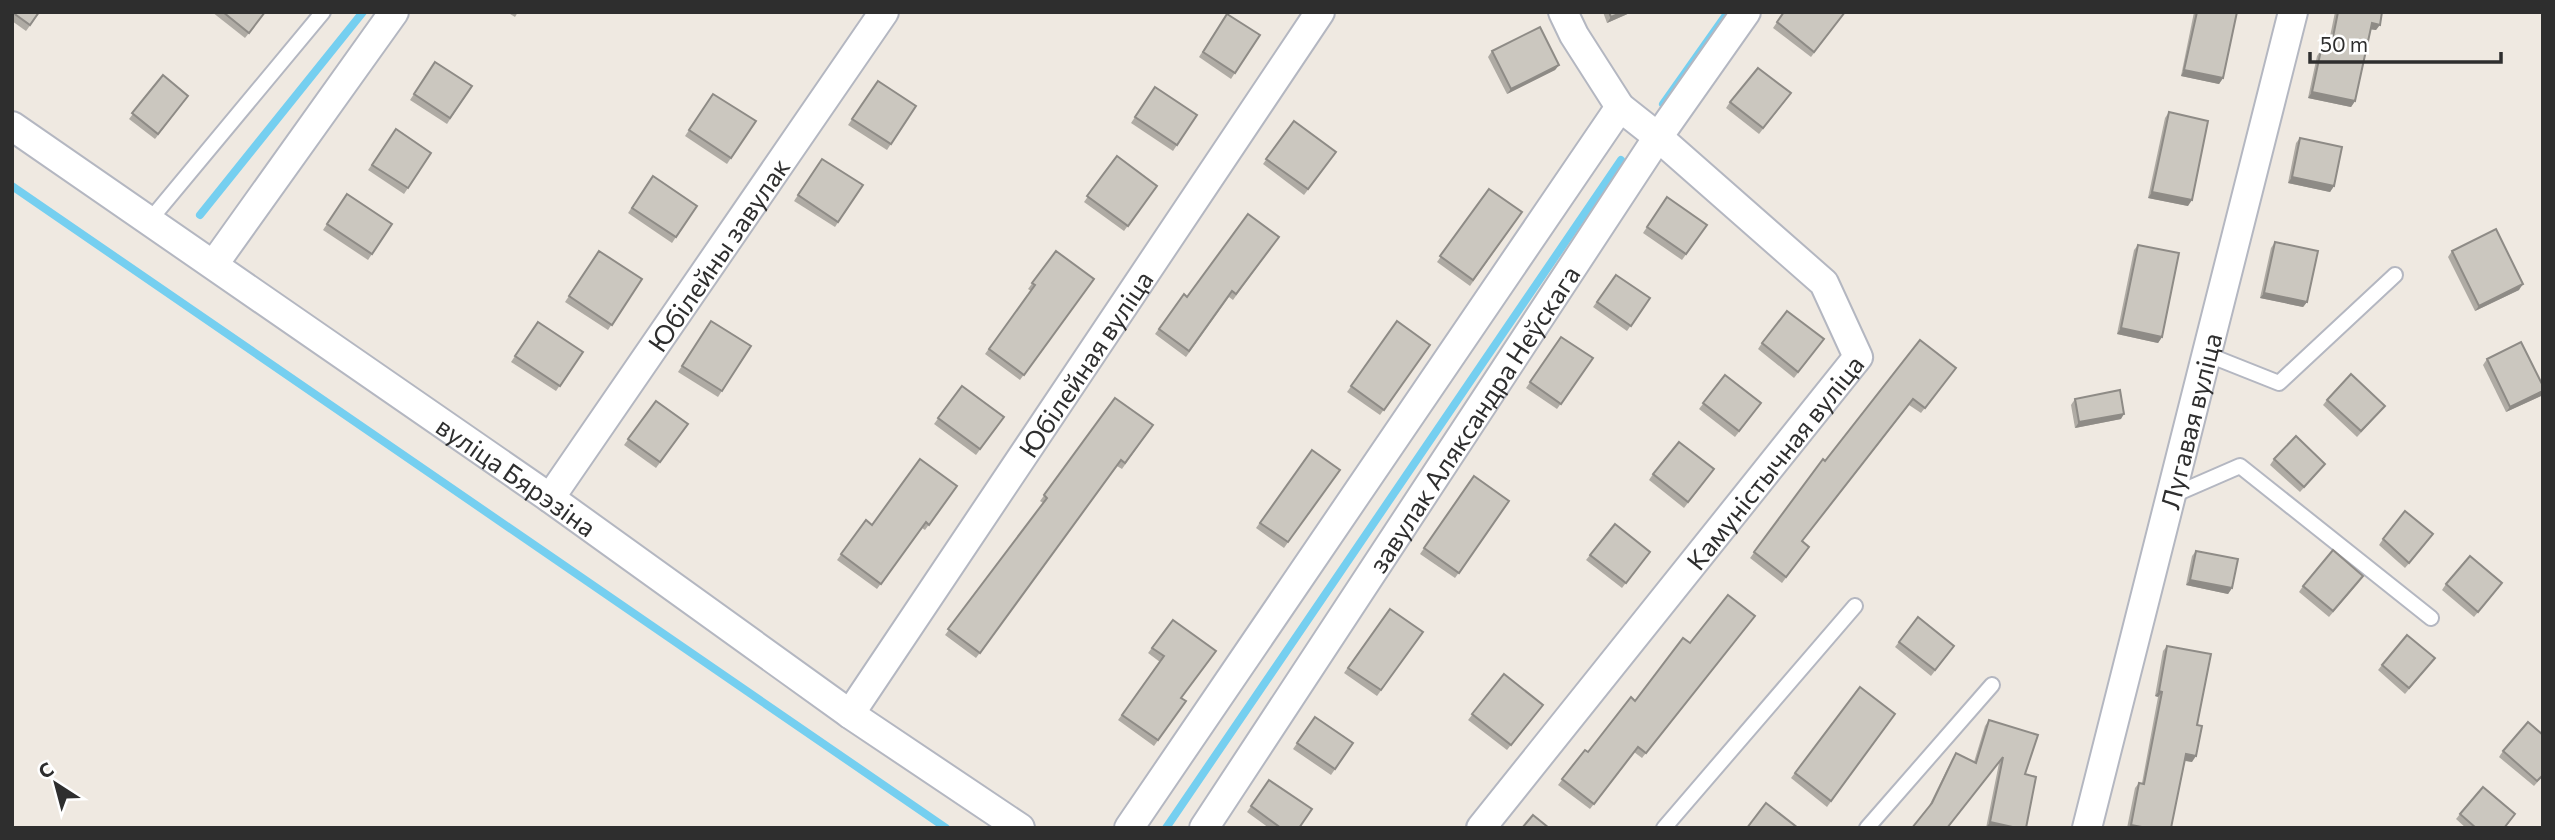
<svg xmlns="http://www.w3.org/2000/svg" width="2555" height="840" viewBox="0 0 2555 840" font-family="Commissioner,sans-serif">
  <style>
    .lines { fill: none; stroke-linecap: round; stroke-linejoin: round }
    .stream { stroke: #75cff0; stroke-width: 8 }
    .lane-casing { stroke: #b4b7c1; stroke-width: 18 }
    .street-casing { stroke: #b4b7c1; stroke-width: 32 }
    .lane { stroke: #fff; stroke-width: 14 }
    .street { stroke: #fff; stroke-width: 28 }
    .wall { fill: #afaba4 }
    .shaded-wall { fill: #8e8b86 }
    .building { fill: #cbc7bf; stroke: #8e8b86; stroke-width: 2 }
    .labels { text-anchor: middle; dominant-baseline: central; stroke-width: 5; stroke-linejoin: round; paint-order: stroke }
    .street-label { font-size: 26px; fill: #2e2e2e; stroke: #fff }
  </style>
  <rect width="100%" height="100%" fill="#efe9e1"/>
  <g class="lines">
    <g class="stream">
      <polyline points="1663,104 1728,12"/>
      <polyline points="12,186 946,828"/>
      <polyline points="200,215 363,12"/>
      <polyline points="1166,828 1621,160"/>
    </g>
    <defs>
      <g id="lane">
        <polyline points="150,220 323,12"/>
        <polyline points="2206,354 2279,383 2395,275"/>
        <polyline points="2171,496 2240,466 2431,618"/>
        <polyline points="1664,828 1855,606"/>
        <polyline points="1867,828 1992,685"/>
      </g>
      <g id="street">
        <path id="s1" d="M12 126 550 498 850 714 1020 828"/>
        <polyline points="214,264 394,12"/>
        <path id="s2" d="M550 498 884 12"/>
        <path id="s3" d="M850 714 1320 12"/>
        <polyline points="1129,828 1620,107"/>
        <path id="s4" d="M1204 828 1658 137 1746 12"/>
        <path id="s5" d="M1481 828 1858 357 1824 283 1658 137 1620 107 1574 35 1563 12"/>
        <path id="s6" d="M2087 828 2293 12"/>
      </g>
    </defs>
    <use href="#lane" class="lane-casing"/>
    <use href="#street" class="street-casing"/>
    <use href="#lane" class="lane"/>
    <use href="#street" class="street"/>
  </g>
  <g class="wall">
    <polygon points="12,12 40,12 26,31 12,21"/>
    <polygon points="212,12 265,12 245,38"/>
    <polygon points="507,12 518,12 515,17"/>
    <polygon points="1603,12 1632,12 1607,23"/>
    <polygon points="1784,12 1845,12 1811,57 1773,28"/>
    <polygon points="2194,12 2237,12 2223,78 2219,84 2181,76"/>
    <polygon points="2335,12 2382,12 2376,30 2370,29 2355,101 2351,107 2308,98 2317,56 2321,50 2327,51"/>
    <polygon points="1227,14 1260,35 1231,79 1199,57"/>
    <polygon points="1492,51 1559,65 1555,70 1507,94 1488,57"/>
    <polygon points="435,62 472,86 447,124 410,100"/>
    <polygon points="163,75 188,96 155,139 129,119"/>
    <polygon points="878,81 916,106 887,150 848,125"/>
    <polygon points="1155,87 1197,115 1173,151 1131,123"/>
    <polygon points="713,94 756,121 727,164 685,136"/>
    <polygon points="1787,99 1759,134 1726,108 1730,102"/>
    <polygon points="2169,112 2188,206 2148,198 2165,118"/>
    <polygon points="1294,121 1336,152 1304,195 1263,164"/>
    <polygon points="396,129 431,153 404,194 368,170"/>
    <polygon points="2300,138 2334,186 2330,192 2288,183 2296,143"/>
    <polygon points="1117,156 1157,186 1124,231 1084,202"/>
    <polygon points="822,159 863,185 835,227 794,201"/>
    <polygon points="653,176 697,206 672,243 628,213"/>
    <polygon points="1489,189 1522,212 1470,286 1437,262"/>
    <polygon points="347,194 392,224 368,260 323,230"/>
    <polygon points="1667,197 1707,225 1682,260 1643,233"/>
    <polygon points="1279,237 1233,300 1229,297 1186,357 1155,334 1184,294 1187,297"/>
    <polygon points="2275,242 2307,302 2303,307 2260,298 2271,248"/>
    <polygon points="2138,245 2162,337 2158,343 2117,334 2134,250"/>
    <polygon points="599,251 642,279 608,330 565,302"/>
    <polygon points="1056,251 1094,279 1020,380 985,354 1031,291 1028,289"/>
    <polygon points="2452,251 2519,290 2475,311 2448,257"/>
    <polygon points="1616,275 1650,298 1627,331 1593,307"/>
    <polygon points="711,321 751,346 718,397 678,372"/>
    <polygon points="1397,321 1430,345 1380,415 1347,392"/>
    <polygon points="538,322 583,352 556,391 511,362"/>
    <polygon points="1561,337 1593,358 1557,409 1526,388"/>
    <polygon points="1824,339 1794,378 1758,349 1762,343"/>
    <polygon points="2487,359 2541,396 2506,412 2483,365"/>
    <polygon points="1956,368 1921,413 1909,405 1802,541 1809,547 1782,583 1750,558 1823,459 1825,461"/>
    <polygon points="1725,375 1761,403 1735,437 1699,409"/>
    <polygon points="962,386 1004,417 976,455 934,424"/>
    <polygon points="1115,398 1153,425 1122,469 1117,466 976,658 945,635 1043,503 1040,501"/>
    <polygon points="2075,399 2121,419 2075,428 2071,405"/>
    <polygon points="2327,400 2381,411 2357,437 2323,405"/>
    <polygon points="656,401 688,424 656,468 624,445"/>
    <polygon points="1312,450 1340,470 1284,548 1256,528"/>
    <polygon points="2274,459 2321,469 2300,492 2270,465"/>
    <polygon points="1714,469 1684,508 1649,480 1653,474"/>
    <polygon points="1474,476 1509,501 1455,578 1420,554"/>
    <polygon points="957,486 925,530 922,528 877,589 837,560 866,520 872,525"/>
    <polygon points="1615,524 1650,552 1622,588 1586,560"/>
    <polygon points="2433,534 2405,568 2379,545 2383,539"/>
    <polygon points="2196,551 2232,588 2228,594 2186,585 2192,556"/>
    <polygon points="2359,582 2329,617 2299,592 2303,586"/>
    <polygon points="2502,583 2474,617 2442,590 2446,584"/>
    <polygon points="1390,609 1423,632 1377,696 1344,673"/>
    <polygon points="1755,616 1642,758 1634,752 1590,809 1558,785 1585,750 1588,752 1690,643"/>
    <polygon points="1918,617 1954,646 1931,676 1895,647"/>
    <polygon points="1173,620 1181,698 1186,701 1154,746 1118,720 1160,662 1148,653"/>
    <polygon points="2167,646 2197,725 2192,762 2185,761 2171,828 2127,828 2135,788 2139,783 2142,783 2158,697 2155,696 2163,651"/>
    <polygon points="2435,658 2405,694 2378,670 2382,665"/>
    <polygon points="1504,674 1543,705 1507,750 1468,720"/>
    <polygon points="1860,687 1895,714 1827,807 1791,778"/>
    <polygon points="1315,717 1353,743 1331,775 1293,749"/>
    <polygon points="1989,720 2025,774 2026,828 1986,828 1999,763 1929,806 1952,759 1956,753 1974,762 1985,726"/>
    <polygon points="2543,735 2543,776 2534,786 2499,757 2503,751"/>
    <polygon points="1269,780 1299,828 1269,828 1247,812"/>
    <polygon points="2460,814 2511,820 2505,828 2466,828 2456,819"/>
  </g>
  <g class="shaded-wall">
    <polygon points="1623,12 1632,12 1607,23 1611,17"/>
    <polygon points="2372,23 2380,25 2376,30 2368,29"/>
    <polygon points="1559,65 1555,70 1507,94 1511,89"/>
    <polygon points="2184,70 2223,78 2219,84 2181,76"/>
    <polygon points="2312,92 2355,101 2351,107 2308,98"/>
    <polygon points="2292,177 2334,186 2330,192 2288,183"/>
    <polygon points="2152,192 2192,200 2188,206 2148,198"/>
    <polygon points="2523,284 2519,290 2475,311 2479,306"/>
    <polygon points="2264,293 2307,302 2303,307 2260,298"/>
    <polygon points="2121,328 2162,337 2158,343 2117,334"/>
    <polygon points="2543,391 2541,396 2506,412 2510,407"/>
    <polygon points="2124,414 2121,419 2075,428 2079,422"/>
    <polygon points="2190,580 2232,588 2228,594 2186,585"/>
    <polygon points="2159,691 2162,692 2158,697 2155,696"/>
    <polygon points="2186,754 2196,756 2192,762 2182,760"/>
    <polygon points="1990,822 2017,828 1986,828"/>
    <polygon points="2131,825 2147,828 2129,828"/>
  </g>
  <g class="building">
    <polygon points="12,12 39,12 30,25"/>
    <polygon points="223,12 265,12 249,33"/>
    <polygon points="1609,12 1623,12 1611,17"/>
    <polygon points="1784,12 1845,12 1814,52 1777,22"/>
    <polygon points="2197,12 2237,12 2223,78 2184,70"/>
    <polygon points="2338,12 2382,12 2380,25 2372,23 2355,101 2312,92 2321,50 2330,52"/>
    <polygon points="1227,14 1260,35 1235,73 1203,52"/>
    <polygon points="1540,27 1559,65 1511,89 1492,51"/>
    <polygon points="435,62 472,86 450,118 414,94"/>
    <polygon points="1758,68 1791,93 1763,128 1730,102"/>
    <polygon points="163,75 188,96 158,134 132,113"/>
    <polygon points="878,81 916,106 891,144 852,119"/>
    <polygon points="1155,87 1197,115 1177,145 1135,117"/>
    <polygon points="713,94 756,121 731,158 689,130"/>
    <polygon points="2169,112 2208,121 2192,200 2152,192"/>
    <polygon points="1294,121 1336,152 1308,189 1266,159"/>
    <polygon points="396,129 431,153 408,188 372,165"/>
    <polygon points="2300,138 2342,147 2334,186 2292,177"/>
    <polygon points="1117,156 1157,186 1128,226 1087,196"/>
    <polygon points="822,159 863,185 838,222 798,195"/>
    <polygon points="653,176 697,206 676,237 632,208"/>
    <polygon points="1489,189 1522,212 1473,280 1440,256"/>
    <polygon points="347,194 392,224 372,254 327,224"/>
    <polygon points="1667,197 1707,225 1686,254 1647,227"/>
    <polygon points="1248,214 1279,237 1236,294 1232,291 1189,351 1159,329 1184,294 1187,297"/>
    <polygon points="2496,229 2523,284 2479,306 2452,251"/>
    <polygon points="2275,242 2318,251 2307,302 2264,293"/>
    <polygon points="2138,245 2179,253 2162,337 2121,328"/>
    <polygon points="599,251 642,279 612,325 569,296"/>
    <polygon points="1056,251 1094,279 1024,375 989,349 1035,285 1032,283"/>
    <polygon points="1616,275 1650,298 1631,326 1597,302"/>
    <polygon points="1787,311 1824,339 1798,372 1762,343"/>
    <polygon points="711,321 751,346 722,391 682,366"/>
    <polygon points="1397,321 1430,345 1384,410 1351,386"/>
    <polygon points="538,322 583,352 560,386 515,356"/>
    <polygon points="1561,337 1593,358 1561,404 1530,382"/>
    <polygon points="1920,340 1956,368 1925,408 1913,399 1802,541 1809,547 1786,577 1754,552 1823,459 1825,461"/>
    <polygon points="2521,342 2543,386 2543,391 2510,407 2487,359"/>
    <polygon points="2351,374 2385,406 2361,431 2327,400"/>
    <polygon points="1725,375 1761,403 1739,431 1703,403"/>
    <polygon points="962,386 1004,417 980,449 938,418"/>
    <polygon points="2120,390 2124,414 2079,422 2075,399"/>
    <polygon points="1115,398 1153,425 1125,463 1121,460 980,653 948,629 1047,498 1044,495"/>
    <polygon points="656,401 688,424 660,462 628,439"/>
    <polygon points="2296,436 2325,464 2304,487 2274,459"/>
    <polygon points="1679,442 1714,469 1688,502 1653,474"/>
    <polygon points="1312,450 1340,470 1288,542 1260,523"/>
    <polygon points="920,459 957,486 929,525 926,522 881,584 841,554 866,520 872,525"/>
    <polygon points="1474,476 1509,501 1459,573 1424,548"/>
    <polygon points="2405,511 2433,534 2409,563 2383,539"/>
    <polygon points="1615,524 1650,552 1626,583 1590,555"/>
    <polygon points="2333,550 2363,576 2333,611 2303,586"/>
    <polygon points="2196,551 2238,559 2232,588 2190,580"/>
    <polygon points="2470,556 2502,583 2478,612 2446,584"/>
    <polygon points="1728,595 1755,616 1646,753 1638,747 1594,804 1562,779 1585,750 1588,752 1631,697 1635,701 1683,638 1690,643"/>
    <polygon points="1390,609 1423,632 1381,690 1348,668"/>
    <polygon points="1918,617 1954,646 1935,670 1899,642"/>
    <polygon points="1173,620 1216,651 1181,698 1186,701 1158,740 1122,715 1164,656 1152,648"/>
    <polygon points="2407,635 2435,658 2409,688 2382,665"/>
    <polygon points="2167,646 2211,654 2197,725 2202,726 2196,756 2186,754 2171,828 2147,828 2131,825 2139,783 2144,784 2162,692 2159,691"/>
    <polygon points="1504,674 1543,705 1511,745 1472,714"/>
    <polygon points="1860,687 1895,714 1831,801 1795,773"/>
    <polygon points="1315,717 1353,743 1335,769 1297,743"/>
    <polygon points="1989,720 2038,735 2025,774 2036,777 2026,828 2017,828 1990,822 2003,757 1947,828 1912,828 1932,803 1956,753 1976,763"/>
    <polygon points="2528,722 2543,735 2543,775 2537,781 2503,751"/>
    <polygon points="1269,780 1312,809 1299,828 1281,828 1251,806"/>
    <polygon points="2483,787 2515,814 2504,828 2476,828 2460,814"/>
    <polygon points="1766,803 1798,828 1747,828"/>
    <polygon points="1533,815 1549,828 1522,828"/>
  </g>
  <g class="labels">
    <g class="street-label">
      <text stroke="none"><textPath href="#s2" startOffset="296">Юбілейны завулак</textPath></text>
      <text stroke="none"><textPath href="#s3" startOffset="422">Юбілейная вуліца</textPath></text>
      <text stroke="none"><textPath href="#s4" startOffset="490">завулак Аляксандра Неўскага</textPath></text>
      <text stroke="none"><textPath href="#s6" startOffset="420">Лугавая вуліца</textPath></text>
      <text stroke="none"><textPath href="#s5" startOffset="469">Камуністычная вуліца</textPath></text>
      <text stroke="none"><textPath href="#s1" startOffset="614">вуліца Бярэзіна</textPath></text>
    </g>
  </g>
  <rect width="2555" height="840" fill="none" stroke="#2e2e2e" stroke-width="28"/>
  <g transform="translate(56 784) rotate(324)" stroke="#ffffff" stroke-width="5" paint-order="stroke">
  <path d="M0-5L12 26L0 18L-12 26Z" fill="#2e2e2e"/>
  <text y="-10" font-size="19" font-weight="bold" text-anchor="middle" fill="#2e2e2e">С</text>
  </g>
  <path d="M2310 52v10h191v-10" fill="none" stroke="#2e2e2e" stroke-width="3.5"/>
  <text x="2320" y="52" font-size="21" fill="#2e2e2e" stroke="#ffffff" stroke-width="5" paint-order="stroke">50 m</text>
</svg>
